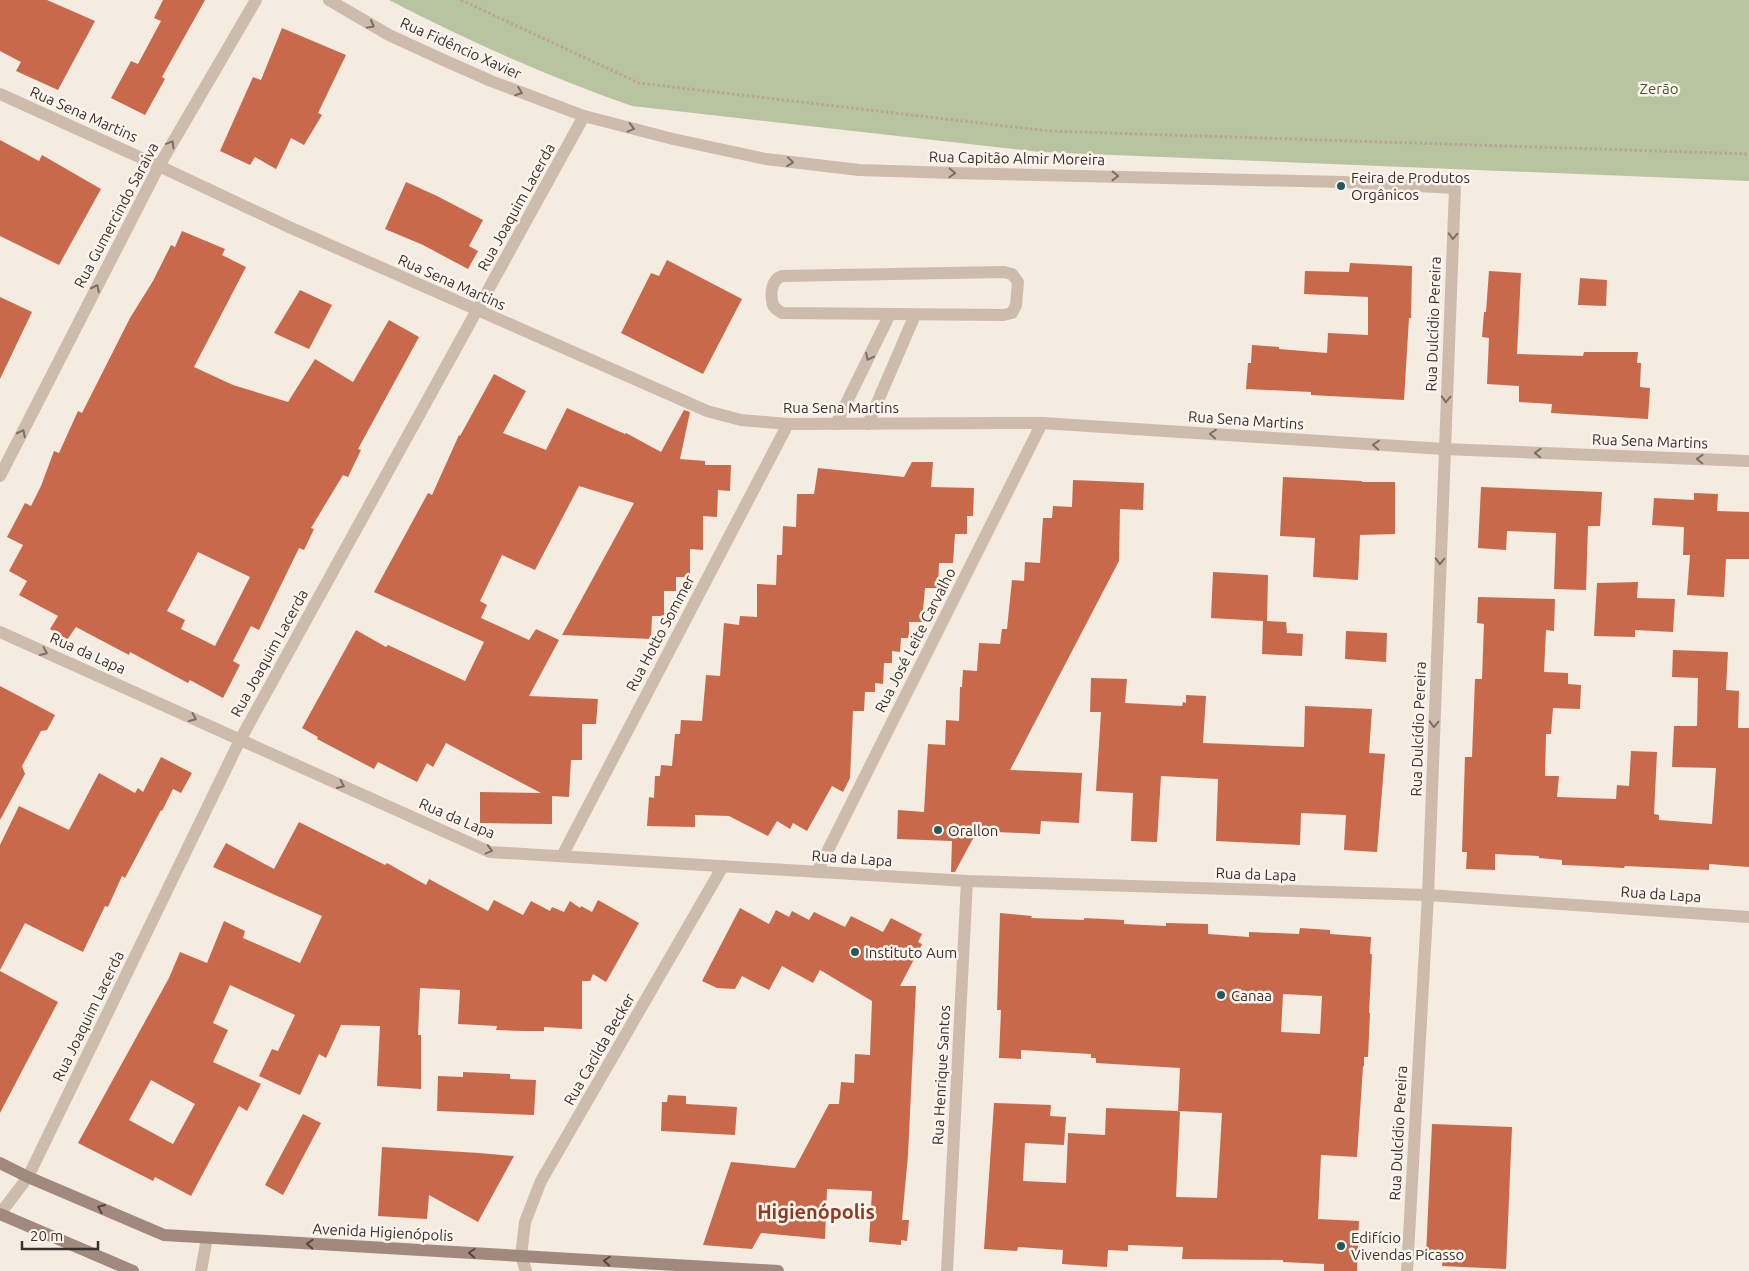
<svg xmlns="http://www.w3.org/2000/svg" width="1749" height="1271" viewBox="0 0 1749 1271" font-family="Ubuntu,sans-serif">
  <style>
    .green { fill: #b8c4a0 }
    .building { fill: #c8694b; fill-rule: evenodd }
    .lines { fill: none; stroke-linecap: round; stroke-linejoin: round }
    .path { stroke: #b9a596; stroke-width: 3; stroke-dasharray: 2.5 2.5; stroke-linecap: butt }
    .street { stroke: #cdbbac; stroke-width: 12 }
    .secondary { stroke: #a18a7d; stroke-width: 12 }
    .oneway { stroke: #7d6f65 }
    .oneway2 { stroke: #544640 }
    .poi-dot { fill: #1f5a5e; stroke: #fbf5ee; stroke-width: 2 }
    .labels { text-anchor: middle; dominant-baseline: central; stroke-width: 5; stroke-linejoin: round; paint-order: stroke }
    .street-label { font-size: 15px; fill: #3b302b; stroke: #fbf5ee }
    .park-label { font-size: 15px; fill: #4a5a2e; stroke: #fbf5ee }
    .poi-label { font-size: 15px; fill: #3b302b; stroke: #fbf5ee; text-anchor: start }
    .district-label { font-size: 20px; font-weight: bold; fill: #8c3b22; stroke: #fbf5ee }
  </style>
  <rect width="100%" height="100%" fill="#f4ebe1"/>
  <path class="green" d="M389 0H1749V181L1040 152 632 106C549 77 468 41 389 0Z"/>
  <g class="building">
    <polygon points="0,0 47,0 95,21 58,90 16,71 21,62 0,51"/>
    <polygon points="163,0 205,0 162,77 165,79 145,115 111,98 131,61 138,64 161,21 154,18"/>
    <polygon points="282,28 346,55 318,113 322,115 304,145 291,138 276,169 255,157 250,165 220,151 253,77 261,80"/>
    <polygon points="0,140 39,161 42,155 101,189 59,265 0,236"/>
    <polygon points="406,182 437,196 483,220 469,246 478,251 468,269 423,245 385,229"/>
    <path d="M182 231 225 249 222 255 246 267 194 367 233 385 288 402 315 359 353 382 389 320 419 337 358 449 361 450 348 477 343 475 311 528 314 529 304 550 299 548 259 630 251 626 233 661 240 665 223 698 190 680 188 683 130 652 129 655 76 627 67 640 50 629 58 616 19 595 27 581 9 571 23 545 7 537 25 503 31 506 41 486 54 451 59 453 78 411 82 413 130 318 153 281 171 245 175 247ZM198 552 250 577 215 646 181 629 185 620 167 611Z"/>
    <polygon points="667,260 742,299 703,374 621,333 651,273 659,276"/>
    <polygon points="1350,263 1412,266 1411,318 1409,318 1404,400 1311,395 1311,392 1246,389 1248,363 1251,363 1252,345 1279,347 1279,349 1327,353 1328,333 1368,335 1368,297 1304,294 1305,271 1349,272"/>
    <polygon points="1489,271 1521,273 1517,354 1583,356 1584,352 1638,352 1637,363 1641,363 1640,387 1650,388 1648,419 1551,413 1552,404 1519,402 1519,386 1487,384 1489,338 1482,337 1484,312 1486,312"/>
    <polygon points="1580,278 1607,280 1606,306 1578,305"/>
    <polygon points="300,290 332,305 309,349 274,333"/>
    <polygon points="0,297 32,312 0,379"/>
    <polygon points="494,374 526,391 503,433 546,450 567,408 625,434 626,433 661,452 684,410 690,412 680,459 705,461 705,465 731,465 730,491 718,490 717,517 703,516 703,550 690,549 690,577 676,577 676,591 664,591 664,616 652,616 651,639 562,635 634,503 579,486 535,570 502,555 480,601 487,605 481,618 529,640 536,629 559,640 529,696 598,699 596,724 582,724 582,760 571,760 569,797 552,796 552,824 480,823 480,792 541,793 446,743 433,767 427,763 417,782 378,762 374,769 317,739 318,737 302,728 356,630 386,647 388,645 465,681 484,642 374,592 428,493 432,495 459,435 460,436"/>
    <polygon points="912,462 933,462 931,487 974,488 973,516 967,516 967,534 955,534 953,563 939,563 938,588 925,588 922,622 909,622 909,638 901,638 900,652 892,651 892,663 884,663 883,684 875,683 875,692 865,692 864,711 853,711 850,778 843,792 832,786 807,831 793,823 790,829 777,821 768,836 729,816 695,815 695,827 647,826 649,797 654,798 655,776 660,776 661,765 672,766 675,734 680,734 681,720 702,721 706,675 720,676 724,623 739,625 740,616 757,617 757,584 776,585 777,555 782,555 783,526 796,527 797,494 814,494 818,468 904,477"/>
    <polygon points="1283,477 1362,481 1362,482 1395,482 1395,534 1360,535 1358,580 1313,577 1315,538 1280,536"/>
    <polygon points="1073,480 1144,483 1143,510 1120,509 1119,561 1010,770 1082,773 1079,823 1041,821 1040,834 977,831 955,872 951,872 952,841 897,839 898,810 924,812 928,744 945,745 946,720 959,721 960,687 962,687 963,670 977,671 979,643 1000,644 1002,629 1007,629 1012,580 1024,581 1025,562 1040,563 1043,518 1052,518 1053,506 1072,507"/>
    <polygon points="1481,487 1602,492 1600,526 1588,526 1586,590 1554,589 1556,533 1507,531 1506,550 1478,548"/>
    <polygon points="1694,493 1718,494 1717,511 1749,512 1749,559 1726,559 1724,597 1687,595 1690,555 1683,555 1684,527 1652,525 1654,498 1694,500"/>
    <polygon points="1213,572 1268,575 1267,621 1286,622 1287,633 1303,634 1302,656 1262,654 1263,621 1211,618"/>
    <polygon points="1638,582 1637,598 1675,599 1673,632 1635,630 1635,637 1594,636 1597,583"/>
    <polygon points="1478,597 1555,599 1554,631 1546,630 1544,672 1568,673 1568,684 1581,685 1580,709 1553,708 1551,734 1546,734 1545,776 1559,776 1557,797 1616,799 1617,785 1629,786 1631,751 1657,752 1654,814 1659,815 1659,820 1712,824 1716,768 1672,767 1674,726 1697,726 1698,678 1672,677 1673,650 1728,652 1726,690 1739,691 1738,728 1749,728 1749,867 1709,864 1709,870 1625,866 1624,868 1588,866 1562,865 1562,860 1539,858 1539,856 1495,854 1495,870 1466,869 1467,852 1462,852 1465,757 1472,757 1475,679 1482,679 1484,624 1477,623"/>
    <polygon points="1346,631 1387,633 1386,662 1345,659"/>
    <polygon points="1091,678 1127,679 1125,703 1182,706 1183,702 1186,703 1186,695 1206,696 1203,743 1304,747 1305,706 1372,709 1369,753 1385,754 1377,852 1344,850 1346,815 1301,813 1300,845 1216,841 1218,779 1161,776 1157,842 1131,841 1133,793 1096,791 1101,712 1090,712"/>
    <polygon points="0,686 55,715 47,730 41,731 22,766 25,774 0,820"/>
    <polygon points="161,757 192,773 181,793 173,789 162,811 161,810 125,878 122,876 108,907 105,906 83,952 25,923 0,970 0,845 19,806 69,830 99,773 135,793 138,788 143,792"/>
    <path d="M299 822 385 865 387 863 426 885 429 879 488 911 494 900 523 915 531 901 550 911 552 907 564 912 570 901 580 908 581 906 592 912 598 900 639 923 606 982 593 974 590 981H582V1029L544 1027V1031H524L496 1030 497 1026 458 1024 460 990 420 988 418 1035H421V1089L377 1086 380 1026 341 1025 326 1058 319 1054 300 1095 259 1076 272 1049 278 1051 295 1015 230 985 213 1023 228 1030 213 1062 261 1084 247 1111 239 1106 191 1196 155 1177 153 1181 78 1143 169 978 180 952 207 963 224 921 245 931 243 938 300 963 322 916 213 867 226 843 274 869ZM151 1080 195 1104 173 1144 129 1120Z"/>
    <polygon points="740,908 769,924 776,910 789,917 792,911 809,920 814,912 845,927 851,916 883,932 891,918 922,934 918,942 922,944 900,986 916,986 908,1155 902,1220 909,1220 907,1241 901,1240 901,1245 869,1242 872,1191 827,1189 825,1239 761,1233 752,1249 703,1245 731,1162 795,1168 829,1104 839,1104 841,1082 854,1083 855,1054 870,1055 872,1001 820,970 813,983 782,966 769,990 742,976 735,989 717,988 702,981"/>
    <path d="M1000 913 1032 916 1031 918 1084 920V918L1124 920V924L1166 926V923L1208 924V934L1249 937V932L1299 934 1300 928 1330 930V934L1371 937 1370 954H1372L1369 1013H1370L1368 1057H1364V1066H1363L1357 1157 1321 1155 1318 1219 1359 1221 1357 1271H1324V1264L1283 1262V1260L1182 1259 1183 1247 1128 1245V1251L1108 1250 1107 1267 1062 1264 1063 1250 1018 1247 1017 1251 984 1249 994 1103 1051 1105 1050 1116 1066 1117 1064 1145 1025 1143 1023 1181 1066 1183 1068 1133 1105 1135 1106 1108 1178 1111 1180 1068 1096 1063V1058H1091V1054L1021 1050V1059L999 1058 1001 1010H997ZM1283 994 1322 996 1320 1034 1281 1032ZM1178 1111 1222 1113 1217 1198 1176 1197 1180 1112Z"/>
    <polygon points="0,971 58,1002 0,1113"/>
    <polygon points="463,1072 510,1074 510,1079 536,1080 534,1115 437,1111 438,1076 463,1077"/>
    <polygon points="668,1095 686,1096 686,1104 737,1107 735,1135 661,1131 662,1102 667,1102"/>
    <polygon points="303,1114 321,1123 283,1195 265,1185"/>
    <polygon points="1432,1124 1512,1127 1506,1269 1442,1266 1443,1256 1426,1255"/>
    <polygon points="382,1147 479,1153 514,1156 478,1222 429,1195 427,1219 378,1216"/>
  </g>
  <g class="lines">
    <polyline class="path" points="461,0 639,83 1048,131 1749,154"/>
    <g class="street">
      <polyline points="329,0 389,35 439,58 491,81 584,116 673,139 766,159 859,170 952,173 1342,182 1455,188 1428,895 1407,1271"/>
      <polyline points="0,94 159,166 289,227 707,411 741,420 788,424 1042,423 1444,449 1749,461"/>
      <path d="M1004 272 1012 274 1018 282 1016 305 1012 313 1003 315 782 313C779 311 775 309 773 305 770 294 771 280 782 276Z"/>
      <polyline points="836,424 890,314"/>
      <polyline points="868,424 915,315"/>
      <polyline points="0,476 159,166 256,0"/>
      <polyline points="0,632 490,852 967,881 1428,895 1749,917"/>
      <polyline points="562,856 788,424"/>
      <polyline points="817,872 1042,423"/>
      <polyline points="0,1214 28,1177 240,740 584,116"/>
      <polyline points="201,1271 207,1238"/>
      <polyline points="526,1271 521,1256 525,1222 541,1181 723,866"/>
      <polyline points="947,1271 967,881"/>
    </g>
    <g class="secondary">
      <polyline points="0,1163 28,1177 164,1235 778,1271"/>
      <polyline points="0,1214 133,1271"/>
    </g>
  </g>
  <defs><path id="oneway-chevron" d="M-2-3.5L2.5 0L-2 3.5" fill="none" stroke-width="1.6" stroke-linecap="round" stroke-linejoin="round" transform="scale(1.25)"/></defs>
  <g class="oneway">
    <use href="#oneway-chevron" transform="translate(371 25) rotate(29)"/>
    <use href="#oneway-chevron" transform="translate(519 92) rotate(20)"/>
    <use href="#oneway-chevron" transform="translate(631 128) rotate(15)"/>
    <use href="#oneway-chevron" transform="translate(171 144) rotate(-59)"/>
    <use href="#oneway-chevron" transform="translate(790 162) rotate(6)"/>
    <use href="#oneway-chevron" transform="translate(952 173) rotate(2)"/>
    <use href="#oneway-chevron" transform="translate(1115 176) rotate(1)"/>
    <use href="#oneway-chevron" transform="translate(1453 236) rotate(92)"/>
    <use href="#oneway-chevron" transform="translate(96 288) rotate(-63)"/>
    <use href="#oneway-chevron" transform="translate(869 357) rotate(116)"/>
    <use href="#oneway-chevron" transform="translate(1446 399) rotate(92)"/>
    <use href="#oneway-chevron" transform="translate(22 433) rotate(-63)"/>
    <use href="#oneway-chevron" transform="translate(1213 434) rotate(-176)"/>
    <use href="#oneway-chevron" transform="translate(1376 445) rotate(-176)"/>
    <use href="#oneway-chevron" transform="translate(1538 453) rotate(-178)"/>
    <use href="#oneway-chevron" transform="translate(1700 459) rotate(-178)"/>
    <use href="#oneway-chevron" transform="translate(1440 561) rotate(92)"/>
    <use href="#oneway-chevron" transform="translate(44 652) rotate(24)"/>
    <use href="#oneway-chevron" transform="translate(193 718) rotate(24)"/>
    <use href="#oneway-chevron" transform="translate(1434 724) rotate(92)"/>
    <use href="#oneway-chevron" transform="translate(341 785) rotate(24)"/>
    <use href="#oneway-chevron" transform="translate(489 850) rotate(15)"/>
  </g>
  <g class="oneway2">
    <use href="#oneway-chevron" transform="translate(101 1208) rotate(-157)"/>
    <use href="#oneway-chevron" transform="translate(310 1244) rotate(-177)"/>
    <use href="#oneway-chevron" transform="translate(472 1253) rotate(-177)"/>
    <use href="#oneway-chevron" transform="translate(607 1261) rotate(-177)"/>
  </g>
  <g class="poi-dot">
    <circle cx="1341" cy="186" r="5"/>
    <circle cx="938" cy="830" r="5"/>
    <circle cx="855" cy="952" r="5"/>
    <circle cx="1221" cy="995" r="5"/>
    <circle cx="1341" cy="1246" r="5"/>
  </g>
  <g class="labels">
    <g class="street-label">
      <text transform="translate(461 48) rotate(24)">Rua Fidêncio Xavier</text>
      <text transform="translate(84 114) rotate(24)">Rua Sena Martins</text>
      <text transform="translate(1017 158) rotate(1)">Rua Capitão Almir Moreira</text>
      <text transform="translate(516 207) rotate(-61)">Rua Joaquim Lacerda</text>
      <text transform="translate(116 215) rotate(-62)">Rua Gumercindo Saraiva</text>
      <text transform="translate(452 282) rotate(24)">Rua Sena Martins</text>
      <text transform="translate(1433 324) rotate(-88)">Rua Dulcídio Pereira</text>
      <text x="841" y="407">Rua Sena Martins</text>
      <text transform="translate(1246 420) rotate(4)">Rua Sena Martins</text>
      <text transform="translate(1650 441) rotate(2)">Rua Sena Martins</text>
      <text transform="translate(660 633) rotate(-62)">Rua Hotto Sommer</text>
      <text transform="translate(915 640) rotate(-63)">Rua José Leite Carvalho</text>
      <text transform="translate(88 653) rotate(24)">Rua da Lapa</text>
      <text transform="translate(269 653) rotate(-61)">Rua Joaquim Lacerda</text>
      <text transform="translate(1418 729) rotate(-88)">Rua Dulcídio Pereira</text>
      <text transform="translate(457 818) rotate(23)">Rua da Lapa</text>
      <text transform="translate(852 858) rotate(4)">Rua da Lapa</text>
      <text transform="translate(1256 874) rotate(2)">Rua da Lapa</text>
      <text transform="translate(1661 894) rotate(4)">Rua da Lapa</text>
      <text transform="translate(88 1016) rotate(-64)">Rua Joaquim Lacerda</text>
      <text transform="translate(599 1049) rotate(-60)">Rua Cacilda Becker</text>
      <text transform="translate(941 1075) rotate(-87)">Rua Henrique Santos</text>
      <text transform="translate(1398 1133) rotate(-87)">Rua Dulcídio Pereira</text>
      <text transform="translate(383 1232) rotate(3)">Avenida Higienópolis</text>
    </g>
    <g class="park-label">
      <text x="1659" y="88">Zerão</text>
    </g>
    <g class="poi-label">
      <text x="1351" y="177">Feira de Produtos<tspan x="1351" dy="17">Orgânicos</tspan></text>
      <text x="948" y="830">Orallon</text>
      <text x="865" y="952">Instituto Aum</text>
      <text x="1231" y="995">Canaa</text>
      <text x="1351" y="1237">Edifício<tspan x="1351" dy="17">Vivendas Picasso</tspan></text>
    </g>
    <g class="district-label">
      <text x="816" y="1211">Higienópolis</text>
    </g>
  </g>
  <path d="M22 1241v8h76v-8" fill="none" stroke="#3b302b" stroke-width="2.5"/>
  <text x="30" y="1241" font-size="15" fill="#3b302b" stroke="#fbf5ee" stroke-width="4" paint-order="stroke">20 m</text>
</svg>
